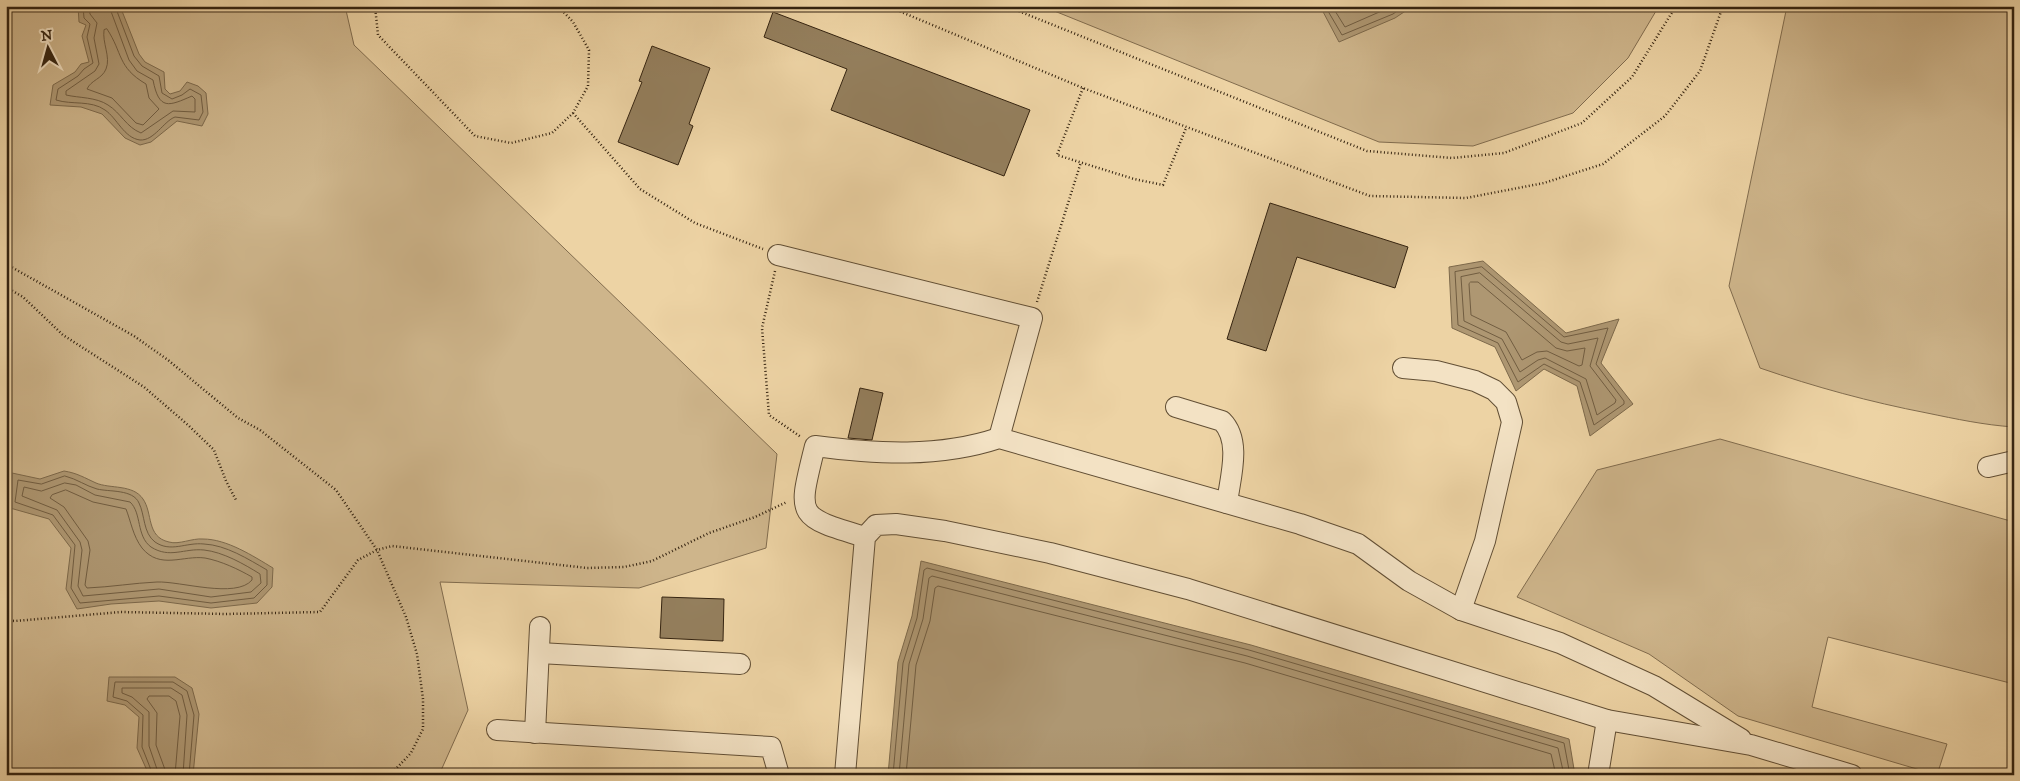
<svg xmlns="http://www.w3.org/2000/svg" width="2020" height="781" viewBox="0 0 2020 781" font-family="'IM FELL DW Pica',serif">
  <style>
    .green { fill: #ceb58b; stroke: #816c4e }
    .water { fill: #ae9772; stroke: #7d694b }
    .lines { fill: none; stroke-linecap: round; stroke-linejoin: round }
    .shore { stroke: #715d41; stroke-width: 1 }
    .building { fill: #947f5d; stroke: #342310 }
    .minor-casing { stroke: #624f35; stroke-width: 22 }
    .path { stroke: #342310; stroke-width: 2.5; stroke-dasharray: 1 2.5; stroke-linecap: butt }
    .minor { stroke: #f3e2c4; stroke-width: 20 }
  </style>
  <rect width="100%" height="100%" fill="#edd3a4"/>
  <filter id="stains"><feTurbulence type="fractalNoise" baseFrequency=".004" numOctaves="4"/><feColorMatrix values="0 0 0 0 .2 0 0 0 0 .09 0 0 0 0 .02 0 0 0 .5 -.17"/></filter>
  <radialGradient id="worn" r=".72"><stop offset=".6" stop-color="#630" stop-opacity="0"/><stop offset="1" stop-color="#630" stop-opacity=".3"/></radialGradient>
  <g class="green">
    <polygon points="6,6 345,6 354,45 777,454 766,548 639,588 440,582 468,710 439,775 6,775"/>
    <polygon points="1042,6 1659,6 1628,58 1573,113 1473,146 1379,142"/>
    <path d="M1787 6H2014V427C1984 425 1956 419 1927 413 1870 402 1815 387 1760 368L1729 286Z"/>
    <polygon points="1720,439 2014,522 2014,684 1828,637 1812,707 1947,744 1937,775 1738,716 1649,654 1517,597 1597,470"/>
  </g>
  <g class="water">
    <polygon points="78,6 120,6 139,54 145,62 164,72 165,89 170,94 180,91 187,82 198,86 206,93 208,114 202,126 177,121 151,142 140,145 125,138 102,114 81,107 50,105 53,85 75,72 81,64 89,62 82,36 86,25 79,22"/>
    <polygon points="1320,6 1413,6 1395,18 1339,42"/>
    <polygon points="1483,261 1566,333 1619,319 1601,363 1633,404 1590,436 1577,386 1544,369 1516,391 1495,347 1452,328 1449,267"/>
    <path d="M64 471C77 473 85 478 96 483 110 489 133 484 143 499 153 513 146 537 169 542 179 545 192 538 203 539 227 539 253 556 273 568L272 587 257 603 211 608 159 601 111 604 77 609 66 589 71 548 49 519 10 508 12 473 40 479Z"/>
    <polygon points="921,561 1251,645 1569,739 1575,775 888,775 898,662 912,616"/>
    <polygon points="109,677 175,677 192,688 199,714 193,775 149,775 137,748 139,717 125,705 107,701"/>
  </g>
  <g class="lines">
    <g class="shore">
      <path d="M83 6 84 18 90 24 87 37 93 63 84 69 78 76 58 89 56 100C72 105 91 100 105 110 117 118 124 138 140 140 154 141 164 121 175 117L199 120 203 112 201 95 190 89 182 95 172 99 162 93 159 76 142 66 134 56 115 6"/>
      <path d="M89 6 90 14 97 23 94 38 99 64 95 71 66 91V95C79 98 96 97 108 105 121 113 126 127 141 133L173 111 195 112V99L192 96C169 106 159 111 153 80L137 71 129 60 109 6"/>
      <polyline points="1325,6 1342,35 1393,14 1404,6"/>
      <polyline points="1332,6 1345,27 1393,6"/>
      <path d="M107 29C123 53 117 67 146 84L149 98 159 109 143 125 136 123 112 98 87 89C91 80 102 79 106 69 111 57 102 43 104 30Z"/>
      <polygon points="1482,267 1564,337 1608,328 1596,364 1624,401 1624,404 1594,425 1580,382 1544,364 1518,382 1498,343 1458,325 1455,272"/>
      <polygon points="1480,273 1561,342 1568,344 1598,338 1590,366 1616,400 1615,403 1597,415 1586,379 1545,358 1538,360 1520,372 1502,339 1464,321 1461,277"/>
      <polygon points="1471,282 1478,282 1556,348 1567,351 1585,348 1582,365 1579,366 1547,351 1537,352 1522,360 1506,332 1471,315 1469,284"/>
      <path d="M65 476C77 479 86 486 97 489 109 492 133 489 139 503 145 515 143 533 155 542 171 553 186 542 204 544 226 545 248 559 267 570V585L254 598 211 603 159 596 80 603 71 588 75 545 53 515 15 502 18 480 41 484Z"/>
      <path d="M65 483 76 485 95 495 130 502C142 513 136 536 151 547 170 559 184 548 204 550 223 552 244 564 260 574L261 583 251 592 211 597 159 589 83 596 78 586 82 550 80 542 57 510 22 496 24 487 41 491Z"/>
      <path d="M66 490 93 502 126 509C131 522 133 536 142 548 160 570 183 555 205 558 221 561 238 569 252 577V580C236 599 180 581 157 582 134 583 111 587 87 588L85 585 90 550 88 541 64 507 50 498 52 495Z"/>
      <polyline points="153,775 142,747 143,715 127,701 113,697 115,682 173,682 187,691 194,715 189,775"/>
      <polyline points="159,775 149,746 149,712 132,697 122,693 122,688 171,688 182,695 187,715 183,775"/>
      <polyline points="167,775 156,745 157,713 147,699 149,696 169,696 176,701 180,716 175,775"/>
      <polyline points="893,775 903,663 917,618 924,570 927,568 1249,650 1564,743 1570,775"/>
      <polyline points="899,775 909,664 923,619 929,578 932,576 1247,656 1558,748 1564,775"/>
      <polyline points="906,775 916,665 930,621 935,588 938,586 1245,663 1551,754 1556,775"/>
    </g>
  </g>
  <g class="building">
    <polygon points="773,12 1030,110 1004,176 831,110 847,69 764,37"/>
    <polygon points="652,46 710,68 689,124 693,126 678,165 618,142 642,82 639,81"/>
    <polygon points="1270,203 1408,247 1395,288 1297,257 1266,351 1227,339"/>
    <polygon points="860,388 883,393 872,440 848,438"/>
    <polygon points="662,597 724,599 723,641 660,638"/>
  </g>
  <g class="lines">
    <defs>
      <g id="minor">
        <polyline points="778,255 1032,318 999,438"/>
        <polyline points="1403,368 1436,371 1475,381 1494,390 1506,402 1512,422 1485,541 1461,610"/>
        <path d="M1176 407 1222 421C1242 441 1230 478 1227 503"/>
        <polyline points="1988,467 2014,461"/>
        <path d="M865 537C794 516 798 516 815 446 876 454 939 458 999 438L1300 524 1358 544 1409 581 1461 610 1560 643 1654 686 1741 739"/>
        <polyline points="539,653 740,664"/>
        <polyline points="497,730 771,747 779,775"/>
        <polyline points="535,733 540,627"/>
        <polyline points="845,775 865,537 876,525 896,524 945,531 1050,553 1188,589 1607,720 1751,745 1852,775"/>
        <polyline points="1598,775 1607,720"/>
      </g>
    </defs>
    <use href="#minor" class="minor-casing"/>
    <g class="path">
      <polyline points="375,6 378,35 475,136 511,143 552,133 573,113 588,86 589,50 573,22 558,6"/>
      <polyline points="887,6 1083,88 1370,196 1466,198 1544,183 1603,164 1665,116 1700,71 1723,6"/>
      <polyline points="1006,6 1367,151 1452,158 1504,153 1582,123 1632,77 1676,6"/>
      <polyline points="1083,88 1057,155 1134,179 1163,185 1186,128"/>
      <polyline points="573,113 640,189 695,223 763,249"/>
      <polyline points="6,264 134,336 168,360 238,418 260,430 336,490 377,550 406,617 417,654 423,699 423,729 411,753 390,775"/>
      <polyline points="775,271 762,328 769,415 801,437"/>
      <polyline points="6,287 23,297 63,335 144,387 188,425 214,450 226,481 236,500"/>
      <polyline points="1037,302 1081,162"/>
      <polyline points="6,620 15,621 121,612 226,614 320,612 358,560 377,550 392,546 587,568 624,567 652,561 709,533 755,517 787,502"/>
    </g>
    <use href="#minor" class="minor"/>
  </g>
  <rect width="2020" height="781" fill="none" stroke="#edd3a4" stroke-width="25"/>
  <rect x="8" y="8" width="2005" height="766" fill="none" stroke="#342310" stroke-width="2.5"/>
  <rect x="12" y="12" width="1995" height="756" fill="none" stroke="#342310"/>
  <g transform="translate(48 48) rotate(354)" stroke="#f3e2c4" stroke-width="4" paint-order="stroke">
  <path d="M0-4L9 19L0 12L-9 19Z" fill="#342310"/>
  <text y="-8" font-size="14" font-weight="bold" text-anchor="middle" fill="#342310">N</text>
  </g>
  <rect width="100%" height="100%" filter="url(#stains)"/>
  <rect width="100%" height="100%" fill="url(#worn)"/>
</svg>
